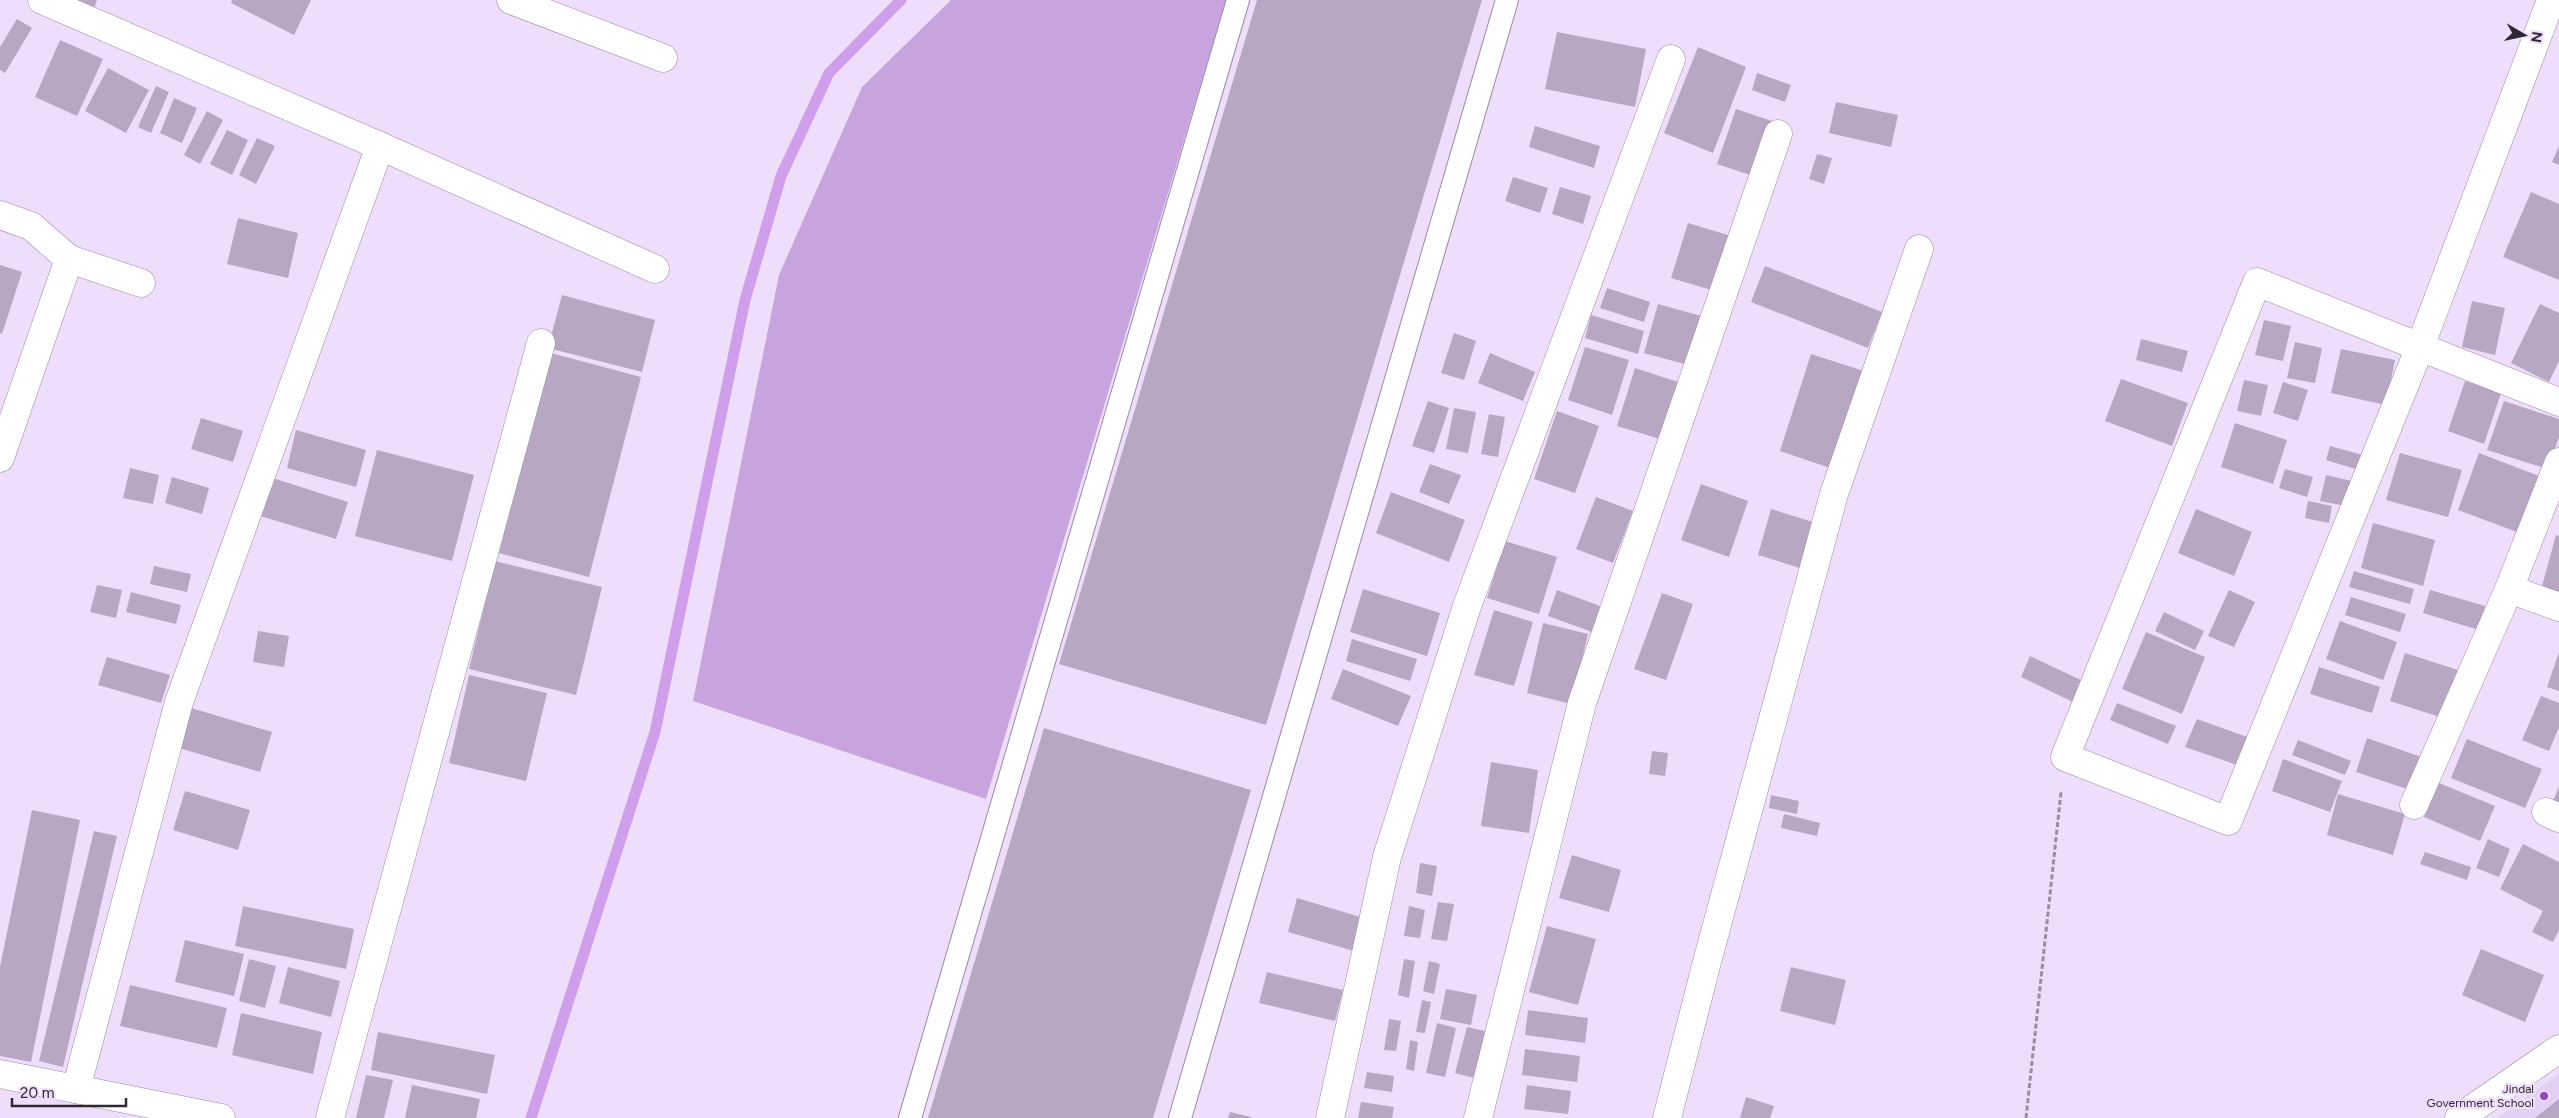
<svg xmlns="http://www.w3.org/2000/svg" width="2559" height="1118" viewBox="0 0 2559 1118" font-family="Figtree,sans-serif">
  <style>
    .built { fill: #e4d0f2 }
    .green { fill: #c7a4dd }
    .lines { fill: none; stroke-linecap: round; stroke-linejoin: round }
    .stream { stroke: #cf9fec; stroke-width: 11 }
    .building { fill: #b8a7c3 }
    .lane-casing { stroke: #9a8aa5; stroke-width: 24 }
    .street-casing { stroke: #9a8aa5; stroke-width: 29 }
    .secondary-casing { stroke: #9a8aa5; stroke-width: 29 }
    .path { stroke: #998da1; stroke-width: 3; stroke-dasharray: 5 2.5; stroke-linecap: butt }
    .lane { stroke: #fff; stroke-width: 22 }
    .street { stroke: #fff; stroke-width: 28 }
    .secondary { stroke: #fff; stroke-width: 28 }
    .poi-dot { fill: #9449bc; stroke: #efdefb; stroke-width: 2 }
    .labels { text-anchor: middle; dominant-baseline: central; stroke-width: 5; stroke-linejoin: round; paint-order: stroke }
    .poi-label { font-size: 12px; fill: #2f2933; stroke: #efdefb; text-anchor: end }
  </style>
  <rect width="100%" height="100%" fill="#efdefb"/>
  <polygon class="built" points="2559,1074 2559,1118 2497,1118"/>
  <polygon class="green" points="951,0 1226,0 986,799 693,701 779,275 862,87"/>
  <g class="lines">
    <polyline class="stream" points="531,1118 655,732 745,300 781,176 829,73 901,0"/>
  </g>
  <g class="building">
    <polygon points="71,0 97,0 90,20"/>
    <polygon points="232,0 311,0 294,35 231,3"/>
    <polygon points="1257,0 1482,0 1266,725 1059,664"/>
    <polygon points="17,19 32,28 5,73 0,70 0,47"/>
    <polygon points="1557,32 1646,49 1635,107 1545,89"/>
    <polygon points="60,40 103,59 77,116 35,97"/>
    <polygon points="1698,47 1746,67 1713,153 1664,133"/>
    <polygon points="108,68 149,90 126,133 85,111"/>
    <polygon points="1757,73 1791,85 1785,102 1752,90"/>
    <polygon points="156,86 169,92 151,133 138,127"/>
    <polygon points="174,98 197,108 182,143 160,133"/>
    <polygon points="1836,102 1898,115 1891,147 1829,133"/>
    <polygon points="1736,109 1778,123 1759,178 1717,164"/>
    <polygon points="207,111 223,120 200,164 184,155"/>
    <polygon points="1535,126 1600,146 1594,168 1529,147"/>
    <polygon points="227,130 248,140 232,175 210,164"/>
    <polygon points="257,138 275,146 256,184 239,175"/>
    <polygon points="2559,146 2559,165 2552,162"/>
    <polygon points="1817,154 1832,158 1824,184 1809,179"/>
    <polygon points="1513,177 1548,188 1540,213 1505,201"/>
    <polygon points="1560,187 1591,196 1583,224 1552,214"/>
    <polygon points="2531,192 2559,204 2559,280 2503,257"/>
    <polygon points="238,218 298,233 288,278 227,264"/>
    <polygon points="1688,223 1738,238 1721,293 1671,278"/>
    <polygon points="0,265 22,272 2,334 0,333"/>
    <polygon points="1765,266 1882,312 1868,348 1751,302"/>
    <polygon points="1607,288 1650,302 1644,322 1600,308"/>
    <polygon points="562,295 655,320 642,372 548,348"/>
    <polygon points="2472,301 2505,308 2495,355 2462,347"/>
    <polygon points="1658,304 1701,316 1688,365 1644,353"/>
    <polygon points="2540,304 2559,313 2559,361 2549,382 2511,363"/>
    <polygon points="1591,315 1644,331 1638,354 1585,338"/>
    <polygon points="2264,320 2291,326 2283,361 2255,355"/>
    <polygon points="1454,333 1476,341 1464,380 1441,373"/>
    <polygon points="2141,339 2188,351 2182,372 2136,360"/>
    <polygon points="2295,342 2322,348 2315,383 2287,378"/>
    <polygon points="1585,347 1629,360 1612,415 1568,400"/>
    <polygon points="2341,349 2395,360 2386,405 2331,393"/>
    <polygon points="551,353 641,377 589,577 499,553"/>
    <polygon points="1490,353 1535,372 1523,401 1478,383"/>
    <polygon points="1811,354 1870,373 1839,471 1780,451"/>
    <polygon points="1635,368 1678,382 1660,439 1617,426"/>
    <polygon points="2121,379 2188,403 2172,446 2105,421"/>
    <polygon points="2244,380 2268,385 2261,416 2237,411"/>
    <polygon points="2465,381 2501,393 2484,444 2448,431"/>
    <polygon points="2283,382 2308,390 2298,421 2273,413"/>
    <polygon points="1428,401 1449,408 1434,453 1412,446"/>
    <polygon points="2504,401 2559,419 2559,437 2548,469 2487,450"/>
    <polygon points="1454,408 1476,412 1468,453 1446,449"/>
    <polygon points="1557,411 1599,426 1575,493 1534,479"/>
    <polygon points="1489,414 1505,417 1498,457 1481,454"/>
    <polygon points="201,418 243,431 233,462 191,449"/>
    <polygon points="2235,423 2287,440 2273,484 2221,467"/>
    <polygon points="296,430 366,450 356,487 287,468"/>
    <polygon points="2330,446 2363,455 2359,470 2326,460"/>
    <polygon points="377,450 474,475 452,561 355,536"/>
    <polygon points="2400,453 2462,470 2448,517 2386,500"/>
    <polygon points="2479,453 2539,476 2517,532 2458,510"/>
    <polygon points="1430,464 1461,475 1449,504 1419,492"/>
    <polygon points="130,468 159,475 153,504 123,498"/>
    <polygon points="2285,469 2313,477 2307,497 2279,488"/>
    <polygon points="263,475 348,502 336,539 251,513"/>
    <polygon points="2326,475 2352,481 2346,506 2320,501"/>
    <polygon points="172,477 209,488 202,514 165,503"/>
    <polygon points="1701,484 1748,501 1729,557 1681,540"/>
    <polygon points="1391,492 1465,520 1449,562 1376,533"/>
    <polygon points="1596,497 1633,511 1613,563 1576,549"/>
    <polygon points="2308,501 2332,506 2329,523 2305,518"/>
    <polygon points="1771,509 1816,523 1803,569 1758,555"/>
    <polygon points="2196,509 2252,532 2234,576 2178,553"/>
    <polygon points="2373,523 2435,540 2423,586 2361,568"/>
    <polygon points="2556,535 2559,536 2559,595 2541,590"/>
    <polygon points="1505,541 1557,557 1539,614 1487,598"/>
    <polygon points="495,561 602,587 576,695 469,669"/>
    <polygon points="154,566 191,574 187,592 150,584"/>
    <polygon points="2354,571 2414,589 2410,604 2349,587"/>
    <polygon points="97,585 122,590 116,618 90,612"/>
    <polygon points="1363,589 1440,613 1427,656 1350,632"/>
    <polygon points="1557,590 1600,606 1592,632 1548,616"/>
    <polygon points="2229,590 2255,602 2234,647 2208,636"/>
    <polygon points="2430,590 2485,606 2479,630 2423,613"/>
    <polygon points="131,592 181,605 176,624 126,612"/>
    <polygon points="1662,593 1693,604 1666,680 1634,669"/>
    <polygon points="2351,597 2406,614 2400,632 2345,615"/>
    <polygon points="1494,610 1533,622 1514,686 1474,675"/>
    <polygon points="2164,612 2204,631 2195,650 2155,631"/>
    <polygon points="2340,621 2397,642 2383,680 2326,659"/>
    <polygon points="1543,623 1588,634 1571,704 1527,693"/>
    <polygon points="258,631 289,636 284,667 253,662"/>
    <polygon points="2146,632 2205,657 2182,714 2122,689"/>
    <polygon points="1352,639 1417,659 1410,681 1346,661"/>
    <polygon points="2559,652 2559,691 2547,687"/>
    <polygon points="2405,653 2458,670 2443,718 2390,701"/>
    <polygon points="2030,656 2085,682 2075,703 2021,677"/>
    <polygon points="107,657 170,675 161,703 98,685"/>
    <polygon points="2319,667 2380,687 2372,713 2310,694"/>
    <polygon points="1343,669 1411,696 1398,726 1331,699"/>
    <polygon points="469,675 547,693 526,781 449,763"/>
    <polygon points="2541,696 2559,703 2559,727 2549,751 2522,740"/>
    <polygon points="2117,703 2176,726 2168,744 2110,720"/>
    <polygon points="191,708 272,732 260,772 179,748"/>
    <polygon points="2197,719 2250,738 2240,766 2185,747"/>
    <polygon points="1044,728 1251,790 1153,1118 928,1118"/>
    <polygon points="2367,738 2427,759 2416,792 2356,772"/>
    <polygon points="2467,739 2542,769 2525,808 2451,778"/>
    <polygon points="2298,740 2351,761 2345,775 2292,755"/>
    <polygon points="1652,751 1668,753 1665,776 1649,774"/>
    <polygon points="2283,759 2342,781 2330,812 2272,791"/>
    <polygon points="1491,762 1538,770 1529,833 1481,826"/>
    <polygon points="2439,783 2495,806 2480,841 2424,817"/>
    <polygon points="2559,787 2559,803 2553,801"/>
    <polygon points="185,791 250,810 238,850 173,830"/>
    <polygon points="2338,794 2405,814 2393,855 2327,835"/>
    <polygon points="1771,795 1799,801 1797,814 1769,808"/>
    <polygon points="32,810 80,820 31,1062 0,1056 0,967"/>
    <polygon points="1784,814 1820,823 1817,836 1781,828"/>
    <polygon points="94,831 117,836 63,1067 39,1061"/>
    <polygon points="2488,839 2510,849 2499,877 2476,868"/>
    <polygon points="2523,844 2559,862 2559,930 2553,942 2532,932 2543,911 2500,889"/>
    <polygon points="2425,852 2471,867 2467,880 2420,864"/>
    <polygon points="1572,855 1621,870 1609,912 1559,898"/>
    <polygon points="1420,863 1437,866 1432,896 1416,893"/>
    <polygon points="1297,898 1364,918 1354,951 1288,932"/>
    <polygon points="1438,902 1454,904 1447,941 1431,939"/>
    <polygon points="243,906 354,929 346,969 235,946"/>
    <polygon points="1409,906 1425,910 1420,938 1404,936"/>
    <polygon points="1547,926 1596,939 1578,1005 1529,992"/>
    <polygon points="185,940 244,954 234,996 175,982"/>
    <polygon points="2481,949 2544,975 2525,1022 2462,995"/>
    <polygon points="249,959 276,966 265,1008 239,1001"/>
    <polygon points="1404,959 1415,961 1409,998 1398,995"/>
    <polygon points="1429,961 1440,964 1434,994 1423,991"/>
    <polygon points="288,967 340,981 331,1017 279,1003"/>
    <polygon points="1791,967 1846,980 1835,1025 1780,1011"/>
    <polygon points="1267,972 1343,990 1335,1021 1259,1003"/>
    <polygon points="130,985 227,1008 217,1048 120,1026"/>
    <polygon points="1446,989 1477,995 1471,1025 1440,1019"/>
    <polygon points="1422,1000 1431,1002 1425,1033 1416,1032"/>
    <polygon points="1528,1010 1588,1018 1585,1043 1525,1035"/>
    <polygon points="241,1013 322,1032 313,1074 232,1055"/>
    <polygon points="1389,1019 1401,1021 1396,1051 1384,1050"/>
    <polygon points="1437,1023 1456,1028 1445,1077 1426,1073"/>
    <polygon points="1467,1027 1489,1032 1478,1079 1455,1073"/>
    <polygon points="378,1032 495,1055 487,1094 371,1070"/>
    <polygon points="1410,1040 1418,1042 1414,1071 1406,1069"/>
    <polygon points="1525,1049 1580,1056 1577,1082 1522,1075"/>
    <polygon points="1367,1072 1394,1076 1392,1092 1364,1088"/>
    <polygon points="366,1075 393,1080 384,1118 356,1118"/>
    <polygon points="412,1085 480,1099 476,1118 405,1118"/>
    <polygon points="1527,1085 1571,1091 1568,1114 1524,1109"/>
    <polygon points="1746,1097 1774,1106 1770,1118 1740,1118"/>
    <polygon points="2559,1099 2559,1118 2535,1118"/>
    <polygon points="1361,1102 1394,1107 1392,1118 1358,1118"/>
    <polygon points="1230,1112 1251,1117 1251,1118 1228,1118"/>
  </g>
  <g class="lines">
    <defs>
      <g id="lane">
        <polyline points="910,1118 1238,0"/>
        <polyline points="1180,1118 1507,0"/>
      </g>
      <g id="street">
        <polyline points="42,0 380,146 655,269"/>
        <polyline points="511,0 663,58"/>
        <polyline points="2551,0 2420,347 2257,282 2065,757 2228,821 2420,347 2559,402"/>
        <polyline points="0,215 31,226 69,259 0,458"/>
        <polyline points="69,259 141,283"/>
        <polyline points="2509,589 2559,607"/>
        <polyline points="2414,805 2509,589 2559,462"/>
        <polyline points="2546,812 2559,818"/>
        <polyline points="0,1074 221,1118"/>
        <polyline points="76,1089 179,702 380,146"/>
        <polyline points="330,1118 541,343"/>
        <polyline points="1330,1118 1387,857 1467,606 1671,59"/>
        <polyline points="1478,1118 1582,703 1778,134"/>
        <polyline points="1667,1118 1708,958 1834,494 1919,249"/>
      </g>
      <polyline id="secondary" points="2459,1118 2559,1049"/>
    </defs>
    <use href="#lane" class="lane-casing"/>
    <use href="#street" class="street-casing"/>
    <use href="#secondary" class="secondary-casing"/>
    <polyline class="path" points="2026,1118 2061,792"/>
    <use href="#lane" class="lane"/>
    <use href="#street" class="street"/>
    <use href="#secondary" class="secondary"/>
  </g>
  <circle class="poi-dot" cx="2544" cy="1096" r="5"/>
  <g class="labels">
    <g class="poi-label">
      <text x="2534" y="1089">Jindal<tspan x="2534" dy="14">Government School</tspan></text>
    </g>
  </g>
  <g transform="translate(2524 35) rotate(99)" stroke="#efdefb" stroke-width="4" paint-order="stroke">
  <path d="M0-4L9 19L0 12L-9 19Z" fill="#2f2933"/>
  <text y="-8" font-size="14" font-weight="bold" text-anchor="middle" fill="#2f2933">N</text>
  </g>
  <path d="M12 1098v8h114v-8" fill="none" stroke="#2f2933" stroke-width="2.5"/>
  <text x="20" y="1098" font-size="15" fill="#2f2933" stroke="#efdefb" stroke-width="4" paint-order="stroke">20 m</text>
</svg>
